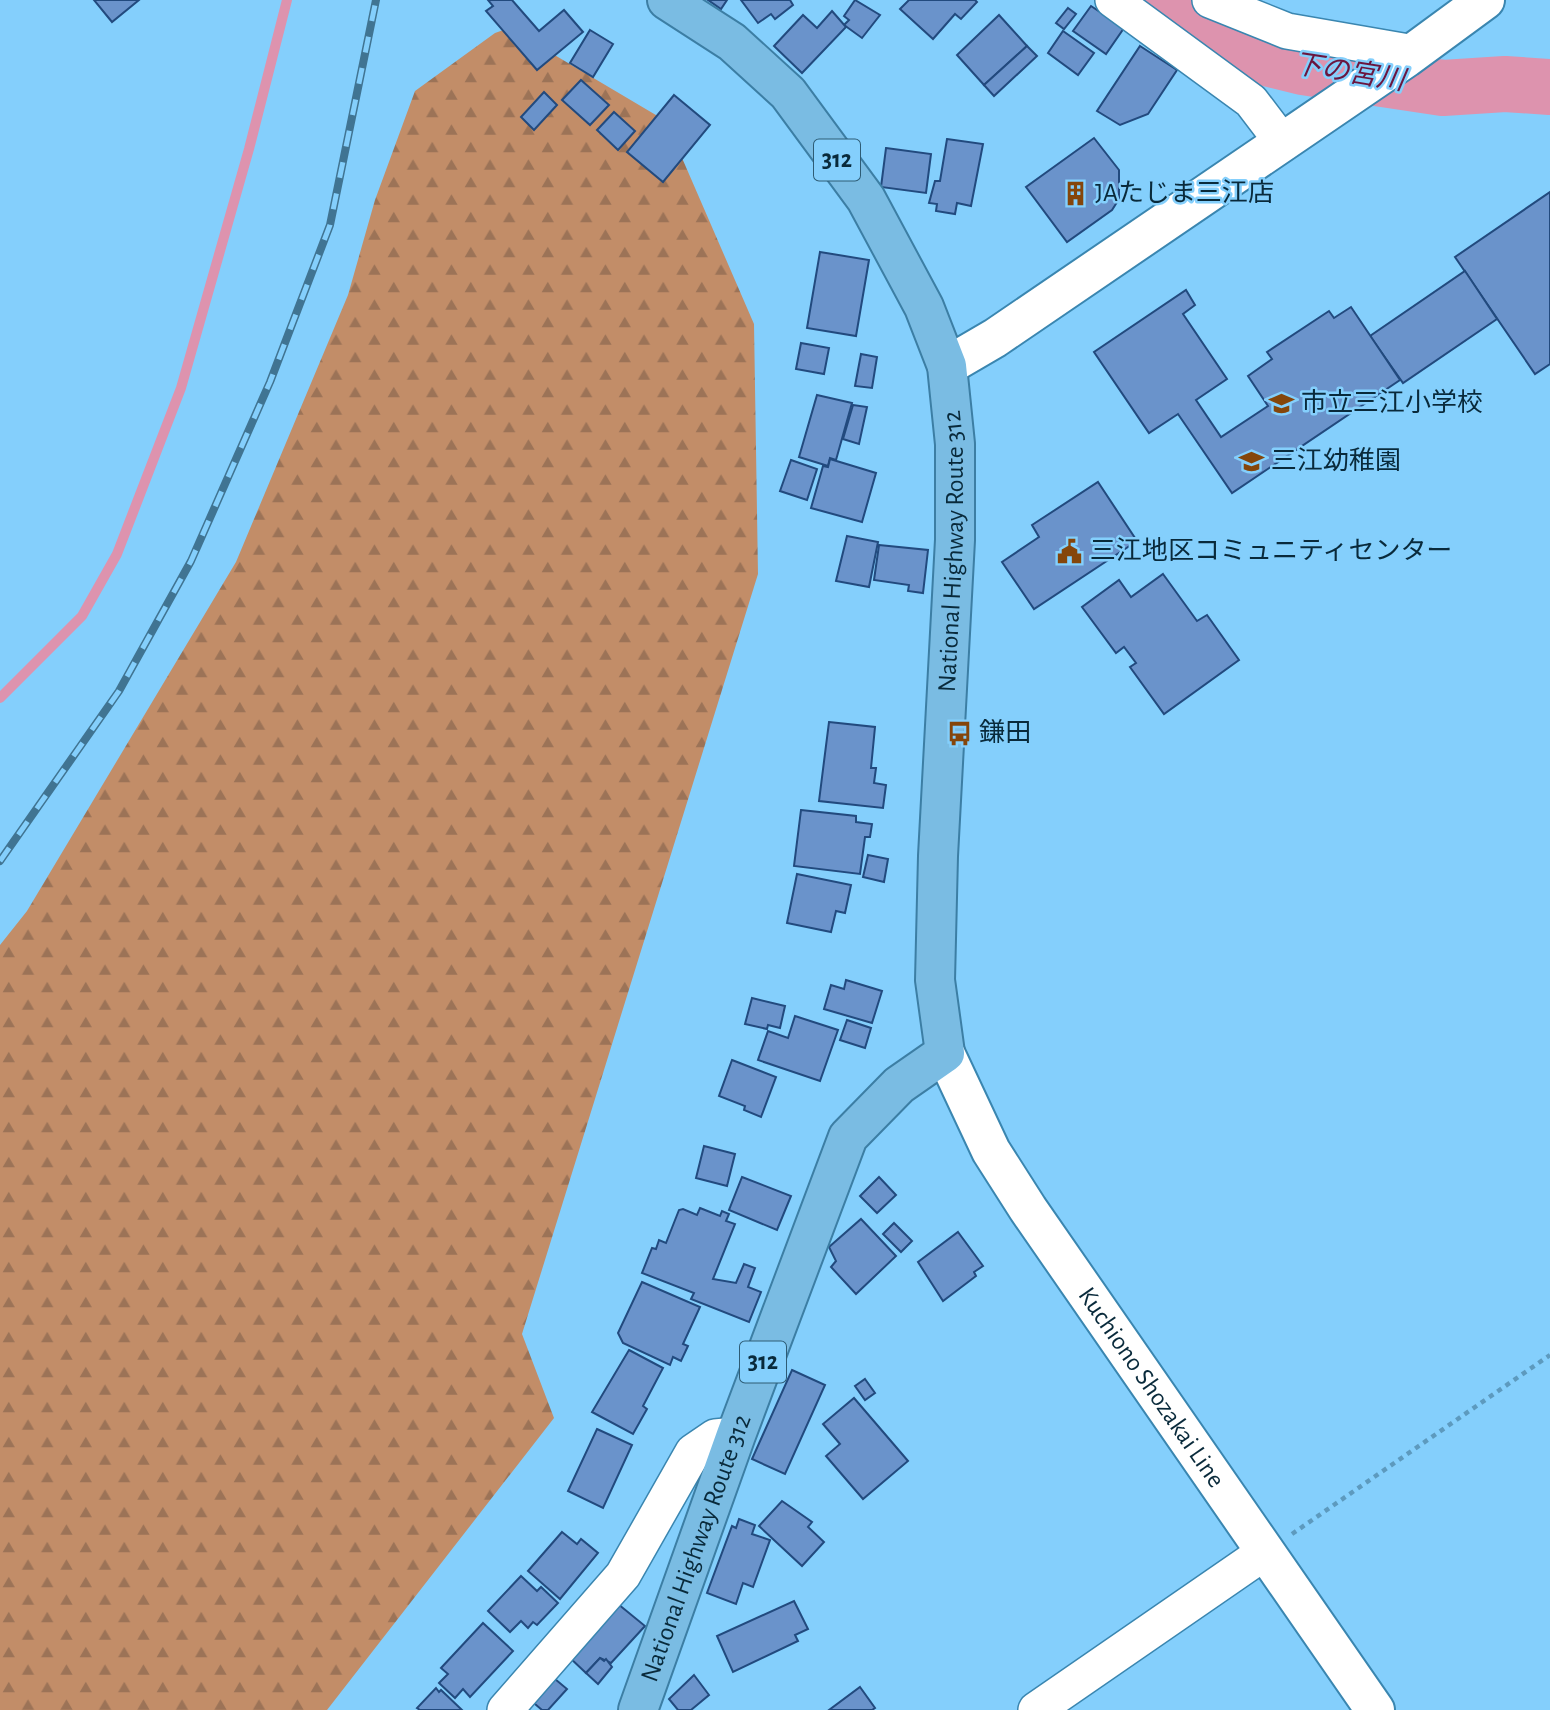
<svg xmlns="http://www.w3.org/2000/svg" width="1550" height="1710" viewBox="0 0 1550 1710" font-family="'Alegreya Sans','Noto Sans JP',sans-serif">
  <style>
    .forest { fill: url(#forest-firs) }
    .lines { fill: none; stroke-linecap: round; stroke-linejoin: round }
    .stream { stroke: #dd93ae; stroke-width: 10 }
    .river { stroke: #dd93ae; stroke-width: 56 }
    .building { fill: #6a93cb; stroke: #224a7e; stroke-width: 2 }
    .minor-casing { stroke: #3a86b0; stroke-width: 38 }
    .secondary-casing { stroke: #3a86b0; stroke-width: 42 }
    .trunk-casing { stroke: #3c7ea4; stroke-width: 42 }
    .path { stroke: #5d9abe; stroke-width: 4.5; stroke-dasharray: 5 5; stroke-linecap: butt }
    .minor { stroke: #fff; stroke-width: 35 }
    .secondary { stroke: #fff; stroke-width: 38 }
    .trunk { stroke: #7abce3; stroke-width: 38 }
    .rail-casing { stroke: #407492; stroke-width: 8 }
    .rail { stroke: #84cffc; stroke-width: 5; stroke-dasharray: 16; stroke-linecap: butt }
    .labels { text-anchor: middle; dominant-baseline: central; stroke-width: 5; stroke-linejoin: round; paint-order: stroke }
    .shield { fill: #84cffc; stroke: #2e5c75; stroke-width: 2 }
    .shield-label { font-size: 24px; font-weight: bold; fill: #092a3b }
    .poi-label { font-size: 26px; fill: #092a3b; stroke: #84cffc; text-anchor: start }
    .street-label { font-size: 26px; fill: #092a3b; stroke: #84cffc }
    .water-label { font-size: 28px; font-style: italic; fill: #6b153e; stroke: #84cffc }
  </style>
  <defs>
    <pattern id="forest-firs" width="22" height="20" patternUnits="userSpaceOnUse" patternTransform="scale(1.75)"><rect width="22" height="20" fill="#c28d68"/><path d="M5 1l3.5 6h-7zM16 11l3.5 6h-7z" fill="#9c7357"/></pattern>
  </defs>
  <rect width="100%" height="100%" fill="#84cffc"/>
  <polygon class="forest" points="509,28 666,121 754,324 758,574 522,1334 554,1418 327,1710 0,1710 0,945 27,911 236,562 348,295 375,200 415,91 495,33"/>
  <g class="lines">
    <polyline class="stream" points="0,698 82,616 117,554 181,388 249,149 287,0"/>
    <polyline class="river" points="1162,0 1258,56 1303,67 1443,88 1505,84 1550,87"/>
  </g>
  <g class="building">
    <polygon points="94,0 139,0 112,22"/>
    <polygon points="488,0 512,0 539,31 564,10 583,32 537,70 486,11 493,6"/>
    <polygon points="708,0 727,0 721,9"/>
    <polygon points="741,0 790,0 793,5 775,19 771,14 758,23"/>
    <polygon points="855,0 880,15 862,38 844,25 849,20 844,16"/>
    <polygon points="909,0 975,0 977,2 961,19 955,14 933,39 900,9"/>
    <polygon points="1091,6 1124,28 1106,54 1073,31"/>
    <polygon points="1068,8 1076,14 1064,29 1056,23"/>
    <polygon points="832,11 846,27 802,73 774,46 803,15 817,28"/>
    <polygon points="999,15 1027,46 984,85 957,55"/>
    <polygon points="590,30 613,44 593,77 570,63"/>
    <polygon points="1063,31 1094,53 1078,75 1048,53"/>
    <polygon points="1027,46 1037,56 994,96 984,85"/>
    <polygon points="1140,46 1177,70 1148,114 1120,125 1097,111"/>
    <polygon points="581,80 609,105 590,125 562,100"/>
    <polygon points="544,92 557,105 534,130 521,117"/>
    <polygon points="674,95 710,125 663,182 627,152"/>
    <polygon points="614,112 635,131 618,150 597,130"/>
    <polygon points="1094,138 1119,170 1119,199 1112,210 1067,242 1026,187"/>
    <polygon points="947,139 983,144 971,206 957,203 955,214 936,211 937,204 929,203 935,181 940,181"/>
    <polygon points="886,148 931,154 926,193 881,187"/>
    <polygon points="1550,192 1550,364 1535,374 1455,257"/>
    <polygon points="820,252 869,260 856,336 807,328"/>
    <polygon points="1465,271 1497,319 1403,383 1370,336"/>
    <polygon points="1186,290 1195,305 1183,314 1227,379 1196,400 1221,437 1268,406 1248,376 1272,359 1267,352 1329,311 1334,318 1351,307 1400,380 1232,493 1178,414 1149,433 1094,352"/>
    <polygon points="801,343 829,348 824,374 796,369"/>
    <polygon points="861,354 877,357 872,388 855,386"/>
    <polygon points="817,395 852,403 836,460 830,458 828,466 799,457"/>
    <polygon points="853,405 867,407 859,444 843,439"/>
    <polygon points="830,459 876,473 862,522 811,508 823,466 828,467"/>
    <polygon points="791,460 817,469 807,500 780,491"/>
    <polygon points="1098,482 1137,541 1034,609 1002,562 1039,537 1032,525"/>
    <polygon points="847,536 878,542 869,587 836,581"/>
    <polygon points="879,545 928,550 923,593 908,591 909,585 874,580"/>
    <polygon points="1163,574 1197,621 1207,615 1239,660 1164,714 1130,667 1136,663 1124,647 1116,653 1082,607 1119,580 1131,597"/>
    <polygon points="829,722 875,727 871,768 876,768 874,783 886,785 883,808 819,801"/>
    <polygon points="801,810 856,816 856,822 872,824 870,837 865,837 860,874 794,866"/>
    <polygon points="868,855 888,859 884,882 863,877"/>
    <polygon points="797,874 851,885 845,913 836,911 831,932 787,923"/>
    <polygon points="846,980 882,991 872,1023 824,1009 831,985 844,989"/>
    <polygon points="752,998 785,1006 780,1028 768,1025 767,1029 745,1024"/>
    <polygon points="795,1016 838,1030 820,1081 758,1060 768,1031 788,1038"/>
    <polygon points="847,1020 871,1028 865,1048 840,1040"/>
    <polygon points="732,1060 776,1077 761,1117 744,1110 745,1106 719,1096"/>
    <polygon points="704,1146 735,1154 727,1186 696,1178"/>
    <polygon points="742,1177 791,1196 777,1230 729,1210"/>
    <polygon points="879,1177 896,1195 877,1213 860,1196"/>
    <polygon points="700,1208 720,1216 722,1211 729,1214 726,1221 735,1224 713,1279 736,1283 744,1264 755,1268 748,1287 761,1292 749,1322 691,1299 694,1293 642,1273 652,1248 656,1249 659,1240 666,1243 679,1210 683,1209 697,1215"/>
    <polygon points="861,1219 896,1256 856,1294 831,1267 836,1261 829,1247"/>
    <polygon points="894,1223 912,1241 901,1252 883,1234"/>
    <polygon points="958,1232 983,1266 974,1272 976,1276 943,1301 918,1262"/>
    <polygon points="642,1282 700,1307 683,1344 688,1346 681,1361 673,1357 670,1365 623,1343 618,1333"/>
    <polygon points="629,1350 663,1368 643,1406 647,1409 633,1434 592,1412"/>
    <polygon points="792,1370 825,1385 785,1474 752,1459"/>
    <polygon points="865,1379 875,1393 865,1400 855,1386"/>
    <polygon points="854,1398 908,1461 863,1499 826,1456 840,1444 823,1424"/>
    <polygon points="597,1429 632,1445 603,1508 568,1491"/>
    <polygon points="782,1501 812,1522 808,1527 824,1542 802,1566 759,1526"/>
    <polygon points="739,1519 755,1525 752,1534 770,1540 753,1587 743,1583 736,1604 707,1593 732,1526 736,1528"/>
    <polygon points="562,1532 577,1544 581,1539 598,1553 560,1599 528,1571"/>
    <polygon points="521,1576 537,1591 541,1587 558,1603 537,1625 533,1622 528,1628 521,1621 510,1632 488,1611"/>
    <polygon points="794,1601 808,1629 795,1635 798,1641 733,1672 717,1636"/>
    <polygon points="618,1604 645,1626 611,1663 600,1658 586,1673 569,1657"/>
    <polygon points="483,1623 513,1651 470,1697 463,1689 455,1698 439,1683 448,1674 441,1668"/>
    <polygon points="600,1658 604,1661 606,1659 612,1667 598,1684 586,1673"/>
    <polygon points="549,1674 567,1689 548,1710 542,1710 528,1698"/>
    <polygon points="694,1675 709,1695 691,1710 678,1710 669,1699"/>
    <polygon points="860,1687 875,1708 872,1710 829,1710"/>
    <polygon points="436,1688 439,1692 441,1690 462,1710 420,1710 417,1708"/>
  </g>
  <g class="lines">
    <defs>
      <g id="minor">
        <polyline points="1113,0 1251,101 1283,143"/>
        <polyline points="1210,0 1287,31 1414,53"/>
        <polyline points="505,1710 623,1575 693,1452 715,1437 736,1435"/>
        <polyline points="1036,1710 1265,1552"/>
      </g>
      <g id="secondary">
        <polyline points="947,366 995,338 1406,58 1485,0"/>
        <path id="s1" d="M945 1053 991 1151 1028 1209 1375 1710"/>
      </g>
      <g id="trunk">
        <path id="s2" d="M638 1710 736 1435 848 1137 899 1085 945 1053 935 980 938 856 955 540V444L947 366 924 307 866 199 788 93 732 42 667 0"/>
      </g>
    </defs>
    <use href="#minor" class="minor-casing"/>
    <use href="#secondary" class="secondary-casing"/>
    <use href="#trunk" class="trunk-casing"/>
    <polyline class="path" points="1292,1534 1550,1355"/>
    <use href="#minor" class="minor"/>
    <use href="#secondary" class="secondary"/>
    <use href="#trunk" class="trunk"/>
    <defs>
      <polyline id="rail" points="0,861 119,691 191,561 270,382 330,225 376,0"/>
    </defs>
    <use href="#rail" class="rail-casing"/>
    <use href="#rail" class="rail"/>
  </g>
  <defs>
    <symbol id="building-bare" viewBox="-9 -9 18 18"><path d="M-4-6H4V6H1V3H-1V6H-4ZM-2.5-4.3h1.7v1.8h-1.7ZM.8-4.3h1.7v1.8H.8ZM-2.5-1h1.7V.8h-1.7ZM.8-1h1.7V.8H.8Z" fill="#85460b" stroke="#84cffc" stroke-width="2.5" paint-order="stroke"/></symbol>
    <symbol id="school-bare" viewBox="-9 -9 18 18"><path d="M0-5L7-2L0 1L-7-2ZM-4 1L0 2.5L4 1V4Q0 6-4 4Z" fill="#85460b" stroke="#84cffc" stroke-width="2.5" paint-order="stroke"/></symbol>
    <symbol id="civic-bare" viewBox="-9 -9 18 18"><path d="M-.6-6.5H3V-4.5H.6V-3L4-1V1h2V6H-6V1h2V-1L-.6-3ZM-1.2 2.5V6h2.4V2.5Z" fill="#85460b" stroke="#84cffc" stroke-width="2.5" paint-order="stroke"/></symbol>
    <symbol id="bus-bare" viewBox="-9 -9 18 18"><path d="M-5-6H5V4H4V6H2V4H-2V6H-4V4H-5ZM-3.5-4V0h7V-4ZM-3.5 1.2v1.5H-2V1.2ZM2 1.2v1.5H3.5V1.2Z" fill="#85460b" stroke="#84cffc" stroke-width="2.5" paint-order="stroke"/></symbol>
  </defs>
  <g fill-rule="evenodd">
    <use href="#building-bare" x="1058" y="176" width="35" height="35"/>
    <use href="#school-bare" x="1264" y="386" width="35" height="35"/>
    <use href="#school-bare" x="1234" y="444" width="35" height="35"/>
    <use href="#civic-bare" x="1052" y="534" width="35" height="35"/>
    <use href="#bus-bare" x="942" y="716" width="35" height="35"/>
  </g>
  <g class="labels">
    <g class="shield">
      <rect x="814" y="139.5" width="46" height="41" rx="5"/>
      <rect x="740" y="1341.5" width="46" height="41" rx="5"/>
    </g>
    <g class="shield-label">
      <text x="837" y="160">312</text>
      <text x="763" y="1362">312</text>
    </g>
    <g class="poi-label">
      <text x="1095" y="193">JAたじま三江店</text>
      <text x="1301" y="403">市立三江小学校</text>
      <text x="1271" y="461">三江幼稚園</text>
      <text x="1090" y="551">三江地区コミュニティセンター</text>
      <text x="979" y="733">鎌田</text>
    </g>
    <g class="street-label">
      <text stroke="none"><textPath href="#s2" startOffset="1242">National Highway Route 312</textPath></text>
      <text stroke="none"><textPath href="#s1" startOffset="394">Kuchiono Shozakai Line</textPath></text>
      <text stroke="none"><textPath href="#s2" startOffset="172">National Highway Route 312</textPath></text>
    </g>
    <g class="water-label">
      <text transform="translate(1349 73) rotate(9)">下の宮川</text>
    </g>
  </g>
</svg>
